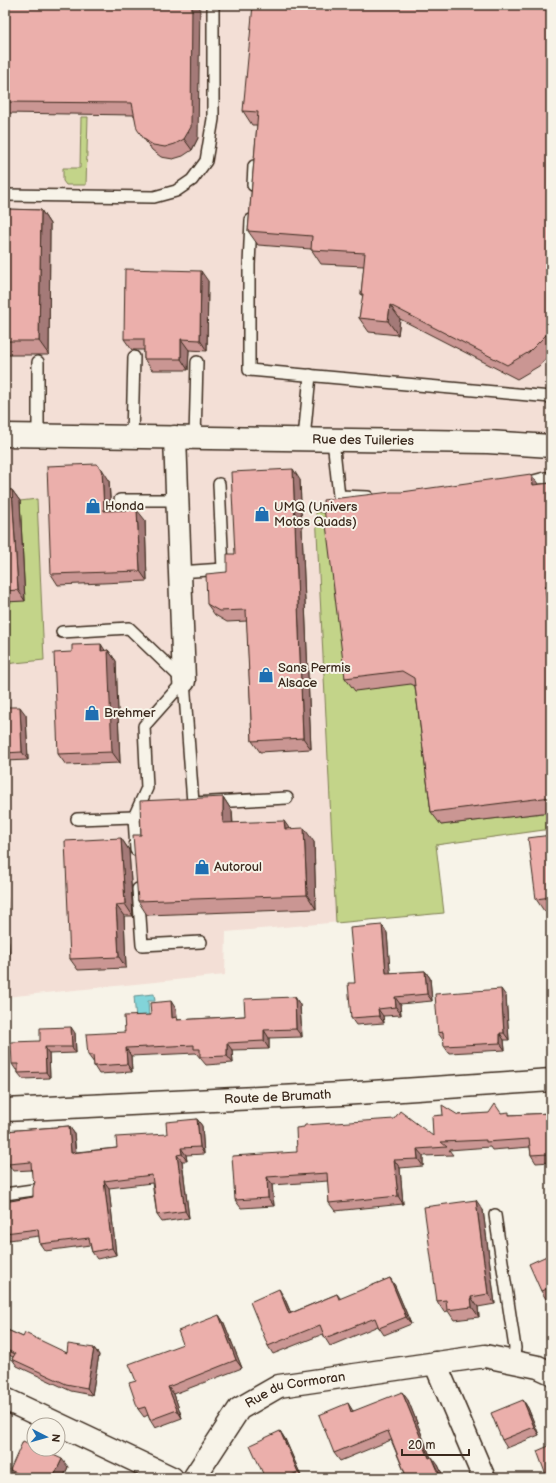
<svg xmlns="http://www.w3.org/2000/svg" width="556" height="1483" viewBox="0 0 556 1483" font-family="'Balsamiq Sans',sans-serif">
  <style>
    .built { fill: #f3dfd6 }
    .green { fill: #c3d489; stroke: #7f7f54 }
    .water { fill: #82d4d9; stroke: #66908e }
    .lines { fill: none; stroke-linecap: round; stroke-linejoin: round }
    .service-casing { stroke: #3b2a1e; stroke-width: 14 }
    .minor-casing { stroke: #3b2a1e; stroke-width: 25 }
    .tertiary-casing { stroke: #3b2a1e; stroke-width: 25 }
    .secondary-casing { stroke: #3b2a1e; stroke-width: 25 }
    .service { stroke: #f7f3e8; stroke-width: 11 }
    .minor { stroke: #f7f3e8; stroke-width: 22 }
    .tertiary { stroke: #f7f3e8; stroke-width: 22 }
    .secondary { stroke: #f7f3e8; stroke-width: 22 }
    .wall { fill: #ca9693; stroke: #3b2a1e }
    .shaded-wall { fill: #a47a78; stroke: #3b2a1e }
    .building { fill: #ebafab; stroke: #3b2a1e }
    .labels { text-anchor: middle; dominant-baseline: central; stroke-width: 4; stroke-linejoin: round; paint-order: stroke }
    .street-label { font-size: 13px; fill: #3b2a1e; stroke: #f7f3e8 }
    .poi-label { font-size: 13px; fill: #3b2a1e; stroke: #f7f3e8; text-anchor: start }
  </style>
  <rect width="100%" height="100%" fill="#f7f3e8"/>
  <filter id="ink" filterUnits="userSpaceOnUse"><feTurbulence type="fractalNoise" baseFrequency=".025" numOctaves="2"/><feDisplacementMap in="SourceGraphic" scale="8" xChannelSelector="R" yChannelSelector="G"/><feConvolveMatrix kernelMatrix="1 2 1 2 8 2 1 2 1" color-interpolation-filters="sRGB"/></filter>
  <g filter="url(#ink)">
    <polygon class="built" points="5,5 551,5 551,830 436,845 444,913 226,932 225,975 5,997"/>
    <g class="green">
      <polygon points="81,117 88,117 86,185 66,185 63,181 63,168 80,168"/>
      <polygon points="37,499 44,660 5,664 5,602 20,501"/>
      <polygon points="316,512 332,514 423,683 441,825 551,812 551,829 436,845 444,913 336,923"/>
    </g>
    <polygon class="water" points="154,994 155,1001 148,1001 149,1019 136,1020 134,996"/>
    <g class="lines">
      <defs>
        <g id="service">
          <polyline points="253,185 254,166"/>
          <polyline points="5,195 154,197 176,191 192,180 206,161 213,119 213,5"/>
          <polyline points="251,220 249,265 249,370 551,397"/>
          <polyline points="38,362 38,435"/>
          <polyline points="132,437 134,357"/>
          <polyline points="195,438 197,362"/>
          <polyline points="304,439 310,375"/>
          <polyline points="333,440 339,496 368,497"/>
          <polyline points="522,484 545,478 551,478"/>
          <polyline points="120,500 177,500"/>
          <polyline points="179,572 223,569 219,484"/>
          <polyline points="62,632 129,628 184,681 193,803 287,798"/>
          <polyline points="77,819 134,817"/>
          <polyline points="136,850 134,817 147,788 144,726 184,681"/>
          <polyline points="138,889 142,945 201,942"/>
          <polyline points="5,1194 33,1190"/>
          <polyline points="495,1215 515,1348 513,1362"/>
        </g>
        <g id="minor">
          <polyline points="175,437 184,681"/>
          <polyline points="435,1363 484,1478"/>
          <polyline points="5,1399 172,1478"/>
          <path id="s1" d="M194 1478 239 1409 279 1386 485 1356 538 1367 551 1373"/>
        </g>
        <g id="tertiary">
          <path id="s2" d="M5 435 488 442 551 446"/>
        </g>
        <g id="secondary">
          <path id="s3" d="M5 1110 342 1094 551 1080"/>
        </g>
      </defs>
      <use href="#service" class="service-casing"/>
      <use href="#minor" class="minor-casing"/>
      <use href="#tertiary" class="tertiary-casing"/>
      <use href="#secondary" class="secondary-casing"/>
      <use href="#service" class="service"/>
      <use href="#minor" class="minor"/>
      <use href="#tertiary" class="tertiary"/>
      <use href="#secondary" class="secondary"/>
    </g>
    <g class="wall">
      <polygon points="5,5 198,138 192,150 183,156 173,159 161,157 152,150 144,139 134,115 5,113"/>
      <polygon points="551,5 551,353 539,366 517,379 400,319 398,335 369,332 359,318 363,297 361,294 364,266 321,264 311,249 258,245 248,231 257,125 252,125 243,111"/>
      <polygon points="5,209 41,210 50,224 49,355 5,355"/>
      <polygon points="208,281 207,351 189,350 188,370 152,370 144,359 144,350 132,350 124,339"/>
      <polygon points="109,480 111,511 145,520 147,581 58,585 51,574"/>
      <polygon points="300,480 311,749 260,752 252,741 247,621 227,622 215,615 207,604 227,572 235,554"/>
      <polygon points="551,483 551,812 441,825 431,812 415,686 411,684 355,691 345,678 402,492 538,484"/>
      <polygon points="5,490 12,490 20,501 25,601 5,602"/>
      <polygon points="108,650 116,661 120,763 66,765 58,754 105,651"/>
      <polygon points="5,707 26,715 28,760 5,761"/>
      <polygon points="223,797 232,811 233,823 290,829 314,842 316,909 147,915 138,901 141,835"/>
      <polygon points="551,835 551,910 544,911 536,899"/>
      <polygon points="121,838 129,850 133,916 124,916 126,968 78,970 70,959"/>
      <polygon points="5,864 10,972 5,972"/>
      <polygon points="382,925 387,933 390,973 425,971 430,978 432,1001 400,1004 401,1015 383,1016 384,1023 356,1025 351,1018 355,983"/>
      <polygon points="506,996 509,1040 504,1040 505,1050 449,1053 444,1046 444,1040 443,1040 438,1033"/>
      <polygon points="295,997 300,1005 302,1037 269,1038 269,1049 232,1050 233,1063 206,1065 196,1053 131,1056 132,1072 99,1074 94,1066 94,1063 88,1055 151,1015 176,1009 177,1018 178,1020 245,1016"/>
      <polygon points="75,1033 76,1053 49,1054 50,1078 23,1079 18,1073 18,1070 16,1070 12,1064 40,1041"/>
      <polygon points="501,1113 511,1115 551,1113 551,1163 551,1162 536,1163 531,1155 530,1147 492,1150 490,1147 449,1150 453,1155 423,1156 423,1166 400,1168 403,1204 335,1211 329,1203 328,1181 272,1185 274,1206 241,1208 235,1200 297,1152 433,1136 458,1115"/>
      <polygon points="197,1119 202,1126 204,1154 186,1155 187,1161 182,1161 189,1218 162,1222 157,1215 152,1183 109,1188 116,1255 97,1259 92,1252 90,1245 45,1251 40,1244 39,1236 9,1240 5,1238 5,1202 33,1197 35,1182 31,1170 13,1171 9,1165 5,1166 5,1131 69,1126 74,1133 76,1152 117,1148 167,1134"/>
      <polygon points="483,1210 495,1304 478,1307 479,1317 454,1320 448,1311 444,1312 437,1301"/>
      <polygon points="551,1254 551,1296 546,1299 541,1291"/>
      <polygon points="390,1278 395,1286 411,1324 384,1335 378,1326 330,1346 325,1338 323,1334 273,1354 268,1346 284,1297 291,1313 337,1294 341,1299"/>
      <polygon points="219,1315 224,1323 242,1368 174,1394 182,1418 155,1428 150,1420 148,1415 144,1417 138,1409 136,1381 183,1344"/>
      <polygon points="5,1329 23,1337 67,1353 94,1348 99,1355 92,1395 71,1391 17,1366 12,1359 13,1357 5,1353"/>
      <polygon points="408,1400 431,1458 438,1465 444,1478 407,1478 391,1440 340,1461 334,1453 353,1411"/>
      <polygon points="523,1400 528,1408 539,1435 507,1448 502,1440"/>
      <polygon points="280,1431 285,1439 302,1478 265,1478"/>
      <polygon points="68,1467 63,1478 16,1478 10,1470"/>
    </g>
    <g class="shaded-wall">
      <polygon points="192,5 200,5 198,138 192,150 184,139"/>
      <polygon points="41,210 50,224 49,355 39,341"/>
      <polygon points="201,271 208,281 207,351 200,340"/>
      <polygon points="390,305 400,319 398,335 388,321"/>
      <polygon points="181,339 189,350 188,370 181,359"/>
      <polygon points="102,469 109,480 111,521 104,511"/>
      <polygon points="293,469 300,480 311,749 303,738"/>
      <polygon points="531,474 541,488 533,485"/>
      <polygon points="12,490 20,501 25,601 18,590"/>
      <polygon points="137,510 145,520 147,581 140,571"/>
      <polygon points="545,586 551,595 551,637"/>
      <polygon points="101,644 108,655 108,650 116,661 120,763 112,752"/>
      <polygon points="20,707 26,715 28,760 22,752"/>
      <polygon points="223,797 232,811 233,837 223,823"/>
      <polygon points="284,821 294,835 285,829"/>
      <polygon points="304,828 314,842 316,909 307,895"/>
      <polygon points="121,838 129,850 133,916 125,904"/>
      <polygon points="5,864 10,972 5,965"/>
      <polygon points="116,905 124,916 126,968 119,957"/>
      <polygon points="382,925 387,933 391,981 386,973"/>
      <polygon points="425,971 430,978 432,1001 427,994"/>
      <polygon points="501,989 506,996 509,1040 504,1033"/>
      <polygon points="295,997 300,1005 302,1037 296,1029"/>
      <polygon points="395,997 400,1004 401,1015 396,1007"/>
      <polygon points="171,1001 176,1009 177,1018 182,1025 172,1018"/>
      <polygon points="378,1009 383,1016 384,1023 379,1016"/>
      <polygon points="71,1027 75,1033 76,1053 72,1047"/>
      <polygon points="264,1030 269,1038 269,1049 264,1041"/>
      <polygon points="500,1033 504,1040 505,1050 500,1043"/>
      <polygon points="227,1043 232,1050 233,1063 227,1056"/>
      <polygon points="45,1047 49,1054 50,1078 46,1072"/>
      <polygon points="126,1048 131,1056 132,1072 127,1064"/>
      <polygon points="197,1119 202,1126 204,1154 200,1147"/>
      <polygon points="69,1126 74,1133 76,1160 71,1153"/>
      <polygon points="181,1148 186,1155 187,1161 182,1154"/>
      <polygon points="417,1149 423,1156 423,1166 418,1159"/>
      <polygon points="177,1155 182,1161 189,1218 185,1211"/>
      <polygon points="394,1160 400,1168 403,1204 398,1196"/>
      <polygon points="267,1177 272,1185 274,1206 268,1198"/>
      <polygon points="104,1181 109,1188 116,1255 112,1248"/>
      <polygon points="476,1200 483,1210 495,1304 488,1294"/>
      <polygon points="390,1278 395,1286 411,1324 406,1317"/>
      <polygon points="279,1289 284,1297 294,1321 289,1314"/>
      <polygon points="471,1297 478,1307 479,1317 472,1307"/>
      <polygon points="219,1315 224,1323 242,1368 236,1360"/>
      <polygon points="94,1348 99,1355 92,1395 87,1388"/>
      <polygon points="168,1387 174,1394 182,1418 177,1410"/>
      <polygon points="402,1392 408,1400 434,1466 429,1458"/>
      <polygon points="523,1400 528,1408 539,1435 534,1427"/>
      <polygon points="348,1403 353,1411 351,1412"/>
      <polygon points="280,1431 285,1439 302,1478 298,1472"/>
      <polygon points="432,1457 438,1465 444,1478 441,1478"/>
      <polygon points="62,1459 68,1467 63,1478 53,1478"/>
    </g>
    <g class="building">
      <polygon points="5,5 192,5 191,127 184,139 175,144 165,147 153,145 144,139 137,129 132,103 5,102"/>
      <polygon points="253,5 551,5 551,334 547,334 529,352 507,365 390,305 388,321 359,318 363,294 361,294 365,253 311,250 312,236 248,231 258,112 243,111"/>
      <polygon points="5,209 41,210 39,341 5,341"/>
      <polygon points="125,269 201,271 200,340 181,339 181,359 144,359 144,339 124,339"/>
      <polygon points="96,464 102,469 104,511 137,510 140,571 51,574 47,466"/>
      <polygon points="293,469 303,738 252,741 246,610 219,611 207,604 206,574 227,572 227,554 235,554 231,472"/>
      <polygon points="531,474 533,485 551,483 551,585 545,586 551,637 551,797 431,812 414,678 402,671 345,678 323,500 391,492 402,492"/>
      <polygon points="5,490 12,490 18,590 5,591"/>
      <polygon points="101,644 101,651 108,650 112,752 58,754 54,653 72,652 72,645"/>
      <polygon points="5,707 20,707 22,752 5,753"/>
      <polygon points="223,797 223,823 284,821 285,829 304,828 307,895 138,901 133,835 141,835 140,801"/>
      <polygon points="551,835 551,897 536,899 528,838"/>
      <polygon points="121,838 125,904 116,905 119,957 70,959 65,841"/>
      <polygon points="382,925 386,973 425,971 427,994 395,997 396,1007 378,1009 379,1016 351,1018 348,983 355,983 350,928"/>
      <polygon points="501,989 504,1033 500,1033 500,1043 444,1046 443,1032 438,1033 435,994"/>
      <polygon points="295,997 296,1029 264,1030 264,1041 227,1043 227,1056 200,1057 200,1049 194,1049 194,1045 126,1048 127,1064 94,1066 93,1055 88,1055 86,1034 125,1032 124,1016 151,1015 150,1003 171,1001 172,1018 176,1017 177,1020 245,1016 244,999"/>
      <polygon points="71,1027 72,1047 45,1047 46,1072 18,1073 18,1064 12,1064 11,1042 40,1041 40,1028"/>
      <polygon points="495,1104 501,1113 509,1112 509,1115 551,1113 551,1158 548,1158 548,1154 531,1155 529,1139 486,1142 486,1140 441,1142 447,1147 417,1149 418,1159 394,1160 398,1196 329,1203 327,1173 267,1177 268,1198 235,1200 232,1156 297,1152 296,1128 304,1127 305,1125 394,1119 400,1111 433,1136 432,1116 443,1115 442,1105 458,1115 489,1113"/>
      <polygon points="197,1119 200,1147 181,1148 182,1154 177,1155 185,1211 157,1215 152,1175 104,1181 112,1248 92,1252 89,1238 40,1244 38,1229 5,1233 5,1202 33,1197 33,1188 35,1182 32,1177 31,1162 8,1164 8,1158 5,1158 5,1131 69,1126 71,1153 117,1148 116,1137 167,1134 166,1122"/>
      <polygon points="476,1200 488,1294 471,1297 472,1307 447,1310 446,1300 437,1301 424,1207"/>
      <polygon points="551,1254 551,1287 541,1291 529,1264"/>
      <polygon points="390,1278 406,1317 379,1328 375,1318 325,1338 320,1325 268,1346 250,1302 279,1289 289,1314 337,1294 339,1299"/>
      <polygon points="219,1315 236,1360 168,1387 177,1410 150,1420 145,1407 138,1409 129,1383 136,1381 129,1364 183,1344 178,1331"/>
      <polygon points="5,1329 23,1337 25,1333 67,1353 68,1344 94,1348 87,1388 66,1384 12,1359 15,1354 5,1349"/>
      <polygon points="402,1392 429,1458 432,1457 441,1478 407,1478 388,1431 334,1453 319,1415 348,1403 351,1412"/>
      <polygon points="523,1400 534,1427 502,1440 491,1413"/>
      <polygon points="280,1431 298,1472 285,1478 265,1478 250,1445"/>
      <polygon points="23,1441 34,1446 34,1449 40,1449 62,1459 53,1478 28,1478 10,1470"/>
      <polygon points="551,1445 551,1478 547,1478 537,1451"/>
    </g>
  </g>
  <defs>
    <symbol id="shop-bare" viewBox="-9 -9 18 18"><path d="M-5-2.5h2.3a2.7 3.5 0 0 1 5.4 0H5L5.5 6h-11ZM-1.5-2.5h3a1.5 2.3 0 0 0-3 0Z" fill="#1f6fb2" stroke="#f7f3e8" stroke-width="2.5" paint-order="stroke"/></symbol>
  </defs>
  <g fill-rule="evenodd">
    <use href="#shop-bare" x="82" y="495" width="22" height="22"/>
    <use href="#shop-bare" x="251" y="503" width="22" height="22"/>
    <use href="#shop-bare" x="255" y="664" width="22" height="22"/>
    <use href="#shop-bare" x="81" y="702" width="22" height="22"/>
    <use href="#shop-bare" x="191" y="856" width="22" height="22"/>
  </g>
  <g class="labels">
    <g class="street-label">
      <text stroke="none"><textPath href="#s2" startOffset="358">Rue des Tuileries</textPath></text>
      <text stroke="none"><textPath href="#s3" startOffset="273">Route de Brumath</textPath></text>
      <text stroke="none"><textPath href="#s1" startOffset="143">Rue du Cormoran</textPath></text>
    </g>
    <g class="poi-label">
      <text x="105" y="506">Honda</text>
      <text x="274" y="507">UMQ (Univers<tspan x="274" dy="15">Motos Quads)</tspan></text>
      <text x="278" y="668">Sans Permis<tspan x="278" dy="15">Alsace</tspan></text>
      <text x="104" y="713">Brehmer</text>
      <text x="214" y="867">Autoroul</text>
    </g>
  </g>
  <rect width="556" height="1483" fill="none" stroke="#f7f3e8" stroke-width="20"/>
  <rect x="10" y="10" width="536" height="1463" fill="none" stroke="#3b2a1e" stroke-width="1.5" filter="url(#ink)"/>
  <g transform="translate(46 1437) rotate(96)"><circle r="19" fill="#f7f3e8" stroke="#aca397"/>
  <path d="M0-3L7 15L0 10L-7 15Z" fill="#1f6fb2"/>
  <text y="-6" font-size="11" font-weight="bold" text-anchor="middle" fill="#3b2a1e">N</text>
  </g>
  <path d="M402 1449v6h67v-6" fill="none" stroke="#3b2a1e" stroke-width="2"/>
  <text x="408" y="1449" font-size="12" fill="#3b2a1e" stroke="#f7f3e8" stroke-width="3" paint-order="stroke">20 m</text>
</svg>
